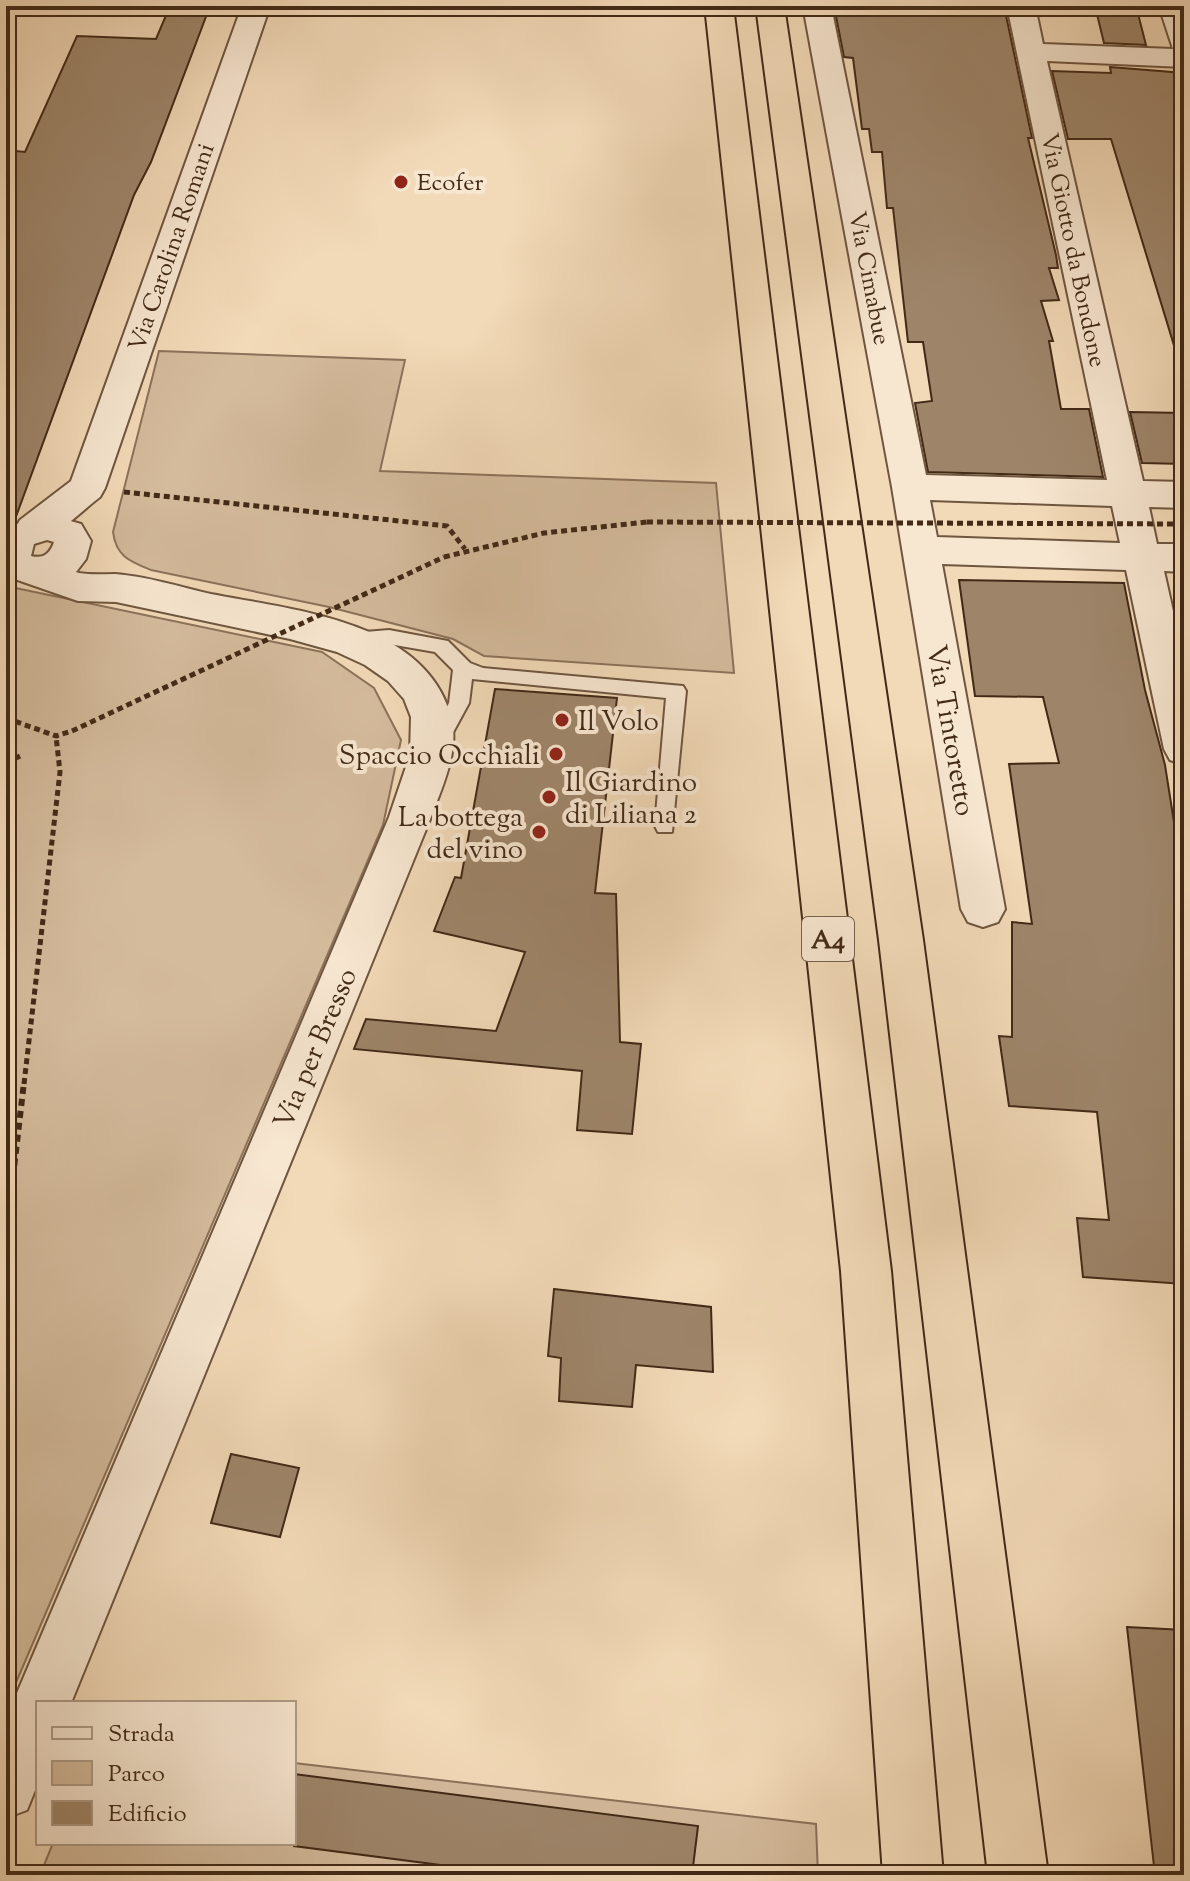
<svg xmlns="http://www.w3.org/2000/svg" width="1190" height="1881" viewBox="0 0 1190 1881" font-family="'Sorts Mill Goudy',serif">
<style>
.green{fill:#d4bb9c;stroke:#8b725a;stroke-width:2}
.building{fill:#9e856a;stroke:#422a17;stroke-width:2}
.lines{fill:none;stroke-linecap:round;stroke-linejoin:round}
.service-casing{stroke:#6e563f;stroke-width:4}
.minor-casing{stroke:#6e563f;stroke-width:4}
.tertiary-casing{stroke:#6e563f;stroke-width:4}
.motorway-casing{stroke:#422a17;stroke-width:4}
.path-far1{stroke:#422a17;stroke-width:5;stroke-dasharray:6 4;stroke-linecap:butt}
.path{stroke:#422a17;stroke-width:6;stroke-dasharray:7 5;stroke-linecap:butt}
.service{fill:#f7e6d0;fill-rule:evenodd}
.minor{fill:#f7e6d0;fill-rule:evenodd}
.tertiary{fill:#f7e6d0;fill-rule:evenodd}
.motorway{fill:#f2d9b7;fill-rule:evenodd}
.path-bridge{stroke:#422a17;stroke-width:5;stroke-dasharray:6 4;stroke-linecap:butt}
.poi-dot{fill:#8f2418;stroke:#f7e6d0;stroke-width:3}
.labels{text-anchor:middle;stroke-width:8;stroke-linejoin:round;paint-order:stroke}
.far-poi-label{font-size:24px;fill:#422a17;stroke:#f7e6d0;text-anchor:start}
.far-street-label{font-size:24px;fill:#422a17;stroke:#f7e6d0}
.shield{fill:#f7e6d0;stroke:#78624e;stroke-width:2}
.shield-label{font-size:26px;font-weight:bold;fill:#422a17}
.poi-label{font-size:28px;fill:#422a17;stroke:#f7e6d0;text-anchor:start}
.street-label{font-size:28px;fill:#422a17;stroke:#f7e6d0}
</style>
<rect width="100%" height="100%" fill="#f2d9b7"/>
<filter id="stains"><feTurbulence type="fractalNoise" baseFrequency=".0025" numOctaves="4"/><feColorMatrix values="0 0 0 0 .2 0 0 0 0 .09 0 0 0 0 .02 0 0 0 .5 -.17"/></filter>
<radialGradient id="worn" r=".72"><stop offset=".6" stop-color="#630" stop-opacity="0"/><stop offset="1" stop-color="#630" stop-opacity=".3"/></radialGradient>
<g class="green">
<path d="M159,351L405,360L380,471L716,483L734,673L484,656L453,639L329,607L151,570C129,561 116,556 113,532Z"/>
<polygon points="6,586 322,652 374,688 401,740 383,825 6,1706"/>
<polygon points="294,1763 816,1824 818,1875 40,1875 53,1843 294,1843"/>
</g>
<g class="building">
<polygon points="170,6 210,6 151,162 134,195 14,522 6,525 6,150 25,152 77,36 156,39"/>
<polygon points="834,6 1004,6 1032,138 1028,138 1056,255 1058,268 1049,268 1059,300 1041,301 1053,341 1049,341 1061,409 1089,409 1103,477 928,472 915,403 932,401 923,342 908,342 893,208 887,208 882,152 872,152 869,129 862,129 853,58 844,57"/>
<polygon points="1095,6 1136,6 1146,45 1104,43"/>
<polygon points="1110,67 1184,73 1184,350 1176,352 1111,139 1068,139 1052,71 1111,73"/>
<polygon points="1130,412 1184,413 1184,464 1142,463"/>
<polygon points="959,580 1124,583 1145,690 1165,765 1179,854 1184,854 1184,1284 1083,1277 1077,1218 1109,1220 1097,1112 1009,1106 999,1036 1012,1037 1012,922 1032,924 1009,764 1059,763 1043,697 975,696"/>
<polygon points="495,689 617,698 595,893 616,894 620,1042 641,1044 632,1134 577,1130 582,1071 354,1049 366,1019 496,1031 525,952 434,931 455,877 461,878"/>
<polygon points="554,1289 711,1307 713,1372 636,1365 632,1407 559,1401 561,1358 548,1356"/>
<polygon points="231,1454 299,1468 280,1537 211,1523"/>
<polygon points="1127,1627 1184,1630 1184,1875 1155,1875"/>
<polygon points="294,1774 698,1826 692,1875 517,1875 294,1846"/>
</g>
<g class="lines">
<g class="service-casing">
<polygon id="service" points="389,630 448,641 470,663 483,668 683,686 686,691 672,832 658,832 655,826 666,698 472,679 469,703 444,749 437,751 427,743 449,703 453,670 435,652 389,644 353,647 343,640 353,633"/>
</g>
<g class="minor-casing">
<g id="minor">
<path d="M242,6H270L105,488L100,497C77,514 50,547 20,538L15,529L20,520L71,481Z"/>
<path d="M803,6H831L926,475L1107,480L1007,6H1035L1043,44L1173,49L1159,6H1184V67L1047,61L1143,481L1184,482V508L1149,507L1157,544H1184V572L1164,571L1184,660V765L1170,760L1164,749L1126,570L942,564L1005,909L998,922L983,927L968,922L961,909L892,487ZM930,500L1112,506L1120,543L937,537Z"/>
</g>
</g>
<g class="tertiary-casing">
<path id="tertiary" d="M46,514L81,524L91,541L86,559L76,572L79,573C91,575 103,574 115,574C146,576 180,587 211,594C292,610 425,620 451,717C460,750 442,787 431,817L71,1703H38V1783L27,1810L6,1818V1719L389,817L410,755L411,717L404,699L388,681L365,665L337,652L290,639L116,602L78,601L6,576V528ZM47,540L54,542C50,554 43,559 31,556L34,544Z"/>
</g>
<g class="motorway-casing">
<g id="motorway">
<polygon points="705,6 733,6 891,1271 943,1875 883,1875 841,1271"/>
<polygon points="756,6 784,6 923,940 1048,1875 988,1875 879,940"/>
</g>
</g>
<g class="path-far1">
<polyline points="124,492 447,526 465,549"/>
<polyline points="444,557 544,533 647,522"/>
<polyline points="6,718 56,736 72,731"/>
<polyline points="6,763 20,756"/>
<polyline points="24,1084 60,772 56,736"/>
</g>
<polyline class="path" points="6,1237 24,1082"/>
<use href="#service" class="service"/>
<use href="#minor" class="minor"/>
<use href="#tertiary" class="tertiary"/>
<use href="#motorway" class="motorway"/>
<g class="path-bridge">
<polyline points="647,522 1184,524"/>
<polyline points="72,731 444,557"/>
</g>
</g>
<g class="poi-dot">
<circle cx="401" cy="182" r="8"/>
<circle cx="562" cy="720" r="8"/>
<circle cx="556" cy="754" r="8"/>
<circle cx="549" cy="797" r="8"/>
<circle cx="539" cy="832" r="8"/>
</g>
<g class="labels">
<g class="far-poi-label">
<text x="417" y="190">Ecofer</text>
</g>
<g class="far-street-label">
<text transform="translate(171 247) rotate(-71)" y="8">Via Carolina Romani</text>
<text transform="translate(1074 250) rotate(78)" y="8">Via Giotto da Bondone</text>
<text transform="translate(870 278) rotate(79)" y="8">Via Cimabue</text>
</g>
<rect class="shield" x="802" y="917" width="52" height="44" rx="6"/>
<g class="shield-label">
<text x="828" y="948">A4</text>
</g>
<g class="poi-label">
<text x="578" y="730">Il Volo</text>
<text x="540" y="764" text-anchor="end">Spaccio Occhiali</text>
<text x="565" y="791">Il Giardino<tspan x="565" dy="32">di Liliana 2</tspan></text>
<text x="523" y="826" text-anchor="end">La bottega<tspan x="523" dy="32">del vino</tspan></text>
</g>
<g class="street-label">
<text transform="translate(952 730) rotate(80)" y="10">Via Tintoretto</text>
<text transform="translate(314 1048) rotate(-67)" y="10">Via per Bresso</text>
</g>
</g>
<rect width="1190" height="1881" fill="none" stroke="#f2d9b7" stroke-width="32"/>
<rect x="8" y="8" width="1174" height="1865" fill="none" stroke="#422a17" stroke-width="4"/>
<rect x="16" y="16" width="1158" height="1849" fill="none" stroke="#422a17" stroke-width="2"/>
<rect x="36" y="1701" width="260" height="144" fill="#f7e6d0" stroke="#af9b86" stroke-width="2"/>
<rect x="52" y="1727" width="40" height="12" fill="#f7e6d0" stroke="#af9b86" stroke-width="2"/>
<text x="108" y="1741" font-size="24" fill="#422a17">Strada</text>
<rect x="52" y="1761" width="40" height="24" fill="#d4bb9c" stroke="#af9b86" stroke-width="2"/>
<text x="108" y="1781" font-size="24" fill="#422a17">Parco</text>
<rect x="52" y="1801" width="40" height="24" fill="#9e856a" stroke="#af9b86" stroke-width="2"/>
<text x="108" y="1821" font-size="24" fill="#422a17">Edificio</text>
<rect width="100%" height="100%" filter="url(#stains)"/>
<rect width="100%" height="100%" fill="url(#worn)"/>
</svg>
